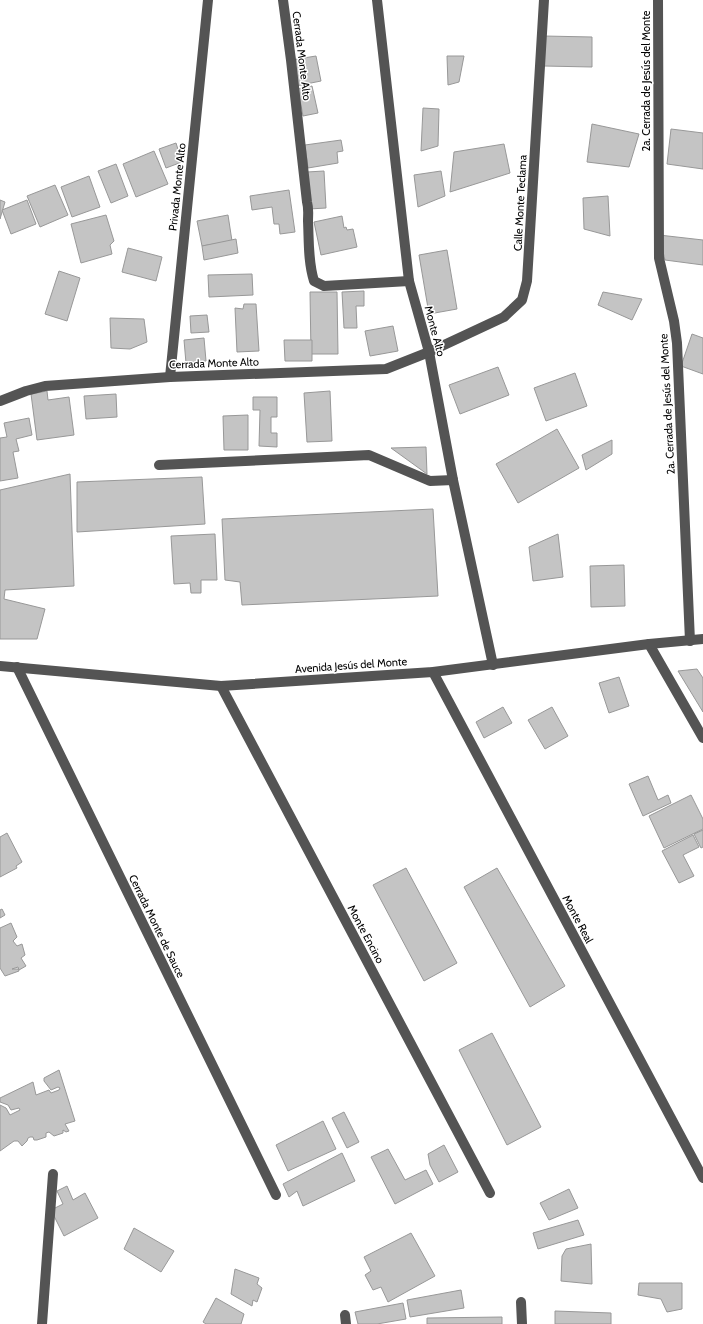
<svg xmlns="http://www.w3.org/2000/svg" width="703" height="1324" viewBox="0 0 703 1324" font-family="Cabin,sans-serif">
<style>
.building{fill:#c4c4c4;stroke:#989898}
.lines{fill:none;stroke-linecap:round;stroke-linejoin:round}
.minor{stroke:#545454;stroke-width:10}
.labels{text-anchor:middle;stroke-width:3;stroke-linejoin:round;paint-order:stroke}
.street-label{font-size:11px;fill:#000;stroke:#fff}
</style>
<rect width="100%" height="100%" fill="#fff"/>
<g class="building">
<polygon points="544,36 592,37 592,67 544,66"/>
<polygon points="316,56 321,81 296,86 291,60"/>
<polygon points="447,56 464,56 459,82 448,85"/>
<polygon points="312,86 318,113 303,116 298,89"/>
<polygon points="423,108 439,109 438,146 421,151"/>
<polygon points="592,124 639,134 629,167 587,162"/>
<polygon points="671,129 703,133 703,169 667,164"/>
<polygon points="341,140 343,151 337,152 338,163 308,168 305,145"/>
<polygon points="176,143 182,162 166,168 159,149"/>
<polygon points="504,144 510,173 450,192 454,152"/>
<polygon points="154,151 168,184 136,197 123,164"/>
<polygon points="116,164 128,196 111,203 98,171"/>
<polygon points="324,171 326,208 309,209 307,172"/>
<polygon points="441,171 445,196 418,207 414,175"/>
<polygon points="89,176 100,207 72,217 61,187"/>
<polygon points="55,185 68,215 40,227 27,196"/>
<polygon points="289,190 295,232 280,234 279,224 274,224 272,207 252,210 250,196"/>
<polygon points="608,196 610,236 584,229 583,198"/>
<polygon points="0,200 5,202 0,219"/>
<polygon points="27,200 36,224 11,234 2,210"/>
<polygon points="106,215 114,241 110,245 112,254 81,263 71,224"/>
<polygon points="228,215 232,241 202,246 197,221"/>
<polygon points="342,216 344,228 346,227 347,230 353,229 357,247 321,255 314,222"/>
<polygon points="659,235 703,240 703,265 665,260"/>
<polygon points="236,239 238,253 204,260 202,246"/>
<polygon points="128,248 162,257 156,281 122,272"/>
<polygon points="447,250 457,309 429,314 419,255"/>
<polygon points="59,271 80,278 67,321 45,314"/>
<polygon points="252,274 253,295 209,297 208,275"/>
<polygon points="364,291 364,306 356,306 357,328 344,328 342,292"/>
<polygon points="310,292 337,292 338,354 311,354"/>
<polygon points="603,292 642,299 632,320 598,305"/>
<polygon points="244,304 256,304 259,351 237,352 235,308 243,309"/>
<polygon points="207,315 209,332 191,333 190,316"/>
<polygon points="110,318 144,319 147,342 130,349 111,348"/>
<polygon points="393,326 398,351 370,356 365,331"/>
<polygon points="692,334 703,338 703,374 681,366"/>
<polygon points="204,338 206,361 186,363 184,340"/>
<polygon points="284,340 312,340 312,361 285,361"/>
<polygon points="498,367 509,395 460,414 449,385"/>
<polygon points="575,373 587,406 546,421 534,388"/>
<polygon points="47,391 48,400 69,397 74,435 37,440 31,394"/>
<polygon points="330,391 332,441 307,442 304,393"/>
<polygon points="116,394 117,417 86,419 84,396"/>
<polygon points="253,397 277,397 277,417 271,417 271,433 277,433 277,447 259,446 260,410 253,410"/>
<polygon points="248,415 248,450 224,450 223,416"/>
<polygon points="29,418 32,435 16,439 19,451 13,452 18,478 0,481 0,438 7,437 4,423"/>
<polygon points="557,429 579,468 518,503 496,464"/>
<polygon points="612,440 612,454 586,470 582,455"/>
<polygon points="426,447 427,474 391,448"/>
<polygon points="70,474 74,586 5,590 4,599 45,609 37,639 0,639 0,490"/>
<polygon points="202,477 205,524 77,532 77,482"/>
<polygon points="433,509 438,596 242,605 240,582 225,580 222,519"/>
<polygon points="215,534 217,580 201,580 201,593 191,593 190,583 174,584 171,536"/>
<polygon points="558,534 563,577 533,581 529,547"/>
<polygon points="624,565 625,606 591,607 590,566"/>
<polygon points="697,669 703,678 703,712 678,671"/>
<polygon points="619,677 629,706 609,713 599,683"/>
<polygon points="503,707 512,723 484,738 476,722"/>
<polygon points="552,707 568,736 545,749 528,720"/>
<polygon points="648,776 658,800 668,795 671,803 643,816 629,784"/>
<polygon points="691,795 703,819 703,829 664,848 649,816"/>
<polygon points="703,830 703,847 701,848 694,834"/>
<polygon points="7,833 22,862 16,866 17,868 0,877 0,837"/>
<polygon points="693,835 699,847 683,855 694,876 679,883 662,851"/>
<polygon points="406,868 457,963 424,981 373,885"/>
<polygon points="497,868 565,986 530,1007 464,887"/>
<polygon points="2,909 5,915 0,918 0,910"/>
<polygon points="11,923 17,937 13,941 17,946 22,944 25,955 21,958 26,966 19,970 18,967 12,969 18,969 19,971 5,976 0,968 0,928"/>
<polygon points="492,1033 541,1127 507,1145 459,1050"/>
<polygon points="59,1070 75,1121 65,1124 69,1131 66,1132 63,1130 63,1133 54,1136 49,1132 46,1133 46,1137 37,1140 34,1140 33,1137 30,1137 28,1138 27,1141 22,1146 18,1141 14,1141 0,1151 0,1105 6,1108 10,1115 20,1110 19,1108 11,1110 8,1105 0,1102 0,1098 33,1082 36,1095 49,1090 51,1093 59,1090 60,1088 58,1087 51,1090 44,1081 44,1078"/>
<polygon points="344,1112 359,1142 347,1148 332,1118"/>
<polygon points="323,1121 336,1149 288,1171 276,1145"/>
<polygon points="444,1145 458,1172 439,1182 430,1165 428,1154"/>
<polygon points="388,1149 405,1180 426,1170 433,1184 395,1204 371,1157"/>
<polygon points="342,1153 355,1181 303,1206 297,1191 289,1197 283,1184"/>
<polygon points="67,1186 73,1200 85,1193 98,1218 64,1236 51,1210 63,1204 57,1191"/>
<polygon points="569,1189 578,1208 549,1220 540,1203"/>
<polygon points="578,1220 584,1235 538,1249 533,1233"/>
<polygon points="134,1228 174,1251 161,1272 124,1249"/>
<polygon points="411,1233 435,1276 388,1302 381,1287 373,1290 365,1275 371,1271 364,1257"/>
<polygon points="591,1244 592,1284 561,1281 562,1256 566,1249"/>
<polygon points="235,1269 259,1278 257,1284 262,1288 257,1302 253,1300 252,1306 231,1294"/>
<polygon points="639,1283 682,1283 682,1309 667,1312 661,1299 638,1295"/>
<polygon points="461,1290 464,1308 410,1317 407,1300"/>
<polygon points="216,1298 244,1314 241,1324 206,1324 203,1322"/>
<polygon points="403,1303 406,1319 377,1324 358,1324 355,1312"/>
<polygon points="555,1311 611,1313 611,1324 555,1324"/>
<polygon points="502,1317 502,1324 427,1324 427,1318"/>
</g>
<g class="lines">
<g class="minor">
<path d="M283,0L291,60L307,202C309,209 308,214 308,221C309,241 308,262 314,281L324,286L409,281"/>
<polyline points="377,0 409,281 429,352 453,480 493,665"/>
<polyline points="658,0 659,258 674,321 677,343 690,641"/>
<polyline points="170,377 208,0"/>
<polyline points="0,401 26,391 45,386 170,377 386,369 429,352 504,317 522,300 527,281 544,0"/>
<polyline points="159,465 369,455 430,481 453,480"/>
<polyline points="649,644 703,738"/>
<polyline points="0,666 221,686 433,672 649,644 703,639"/>
<polyline points="17,667 276,1195"/>
<polyline points="433,672 703,1178"/>
<polyline points="221,686 490,1193"/>
<polyline points="521,1302 522,1324"/>
<polyline points="345,1315 346,1324"/>
<polyline points="42,1324 53,1174"/>
</g>
</g>
<g class="labels">
<g class="street-label">
<text transform="translate(302 56) rotate(83)" y="4">Cerrada Monte Alto</text>
<text transform="translate(646 81) rotate(-90)" y="4">2a. Cerrada de Jesús del Monte</text>
<text transform="translate(177 187) rotate(-84)" y="4">Privada Monte Alto</text>
<text transform="translate(520 203) rotate(-87)" y="4">Calle Monte Teclama</text>
<text transform="translate(435 331) rotate(75)" y="4">Monte Alto</text>
<text transform="translate(214 363) rotate(-2)" y="4">Cerrada Monte Alto</text>
<text transform="translate(667 404) rotate(-93)" y="4">2a. Cerrada de Jesús del Monte</text>
<text transform="translate(351 665) rotate(-4)" y="4">Avenida Jesús del Monte</text>
<text transform="translate(578 919) rotate(62)" y="4">Monte Real</text>
<text transform="translate(157 926) rotate(64)" y="4">Cerrada Monte de Sauce</text>
<text transform="translate(366 934) rotate(62)" y="4">Monte Encino</text>
</g>
</g>
</svg>
